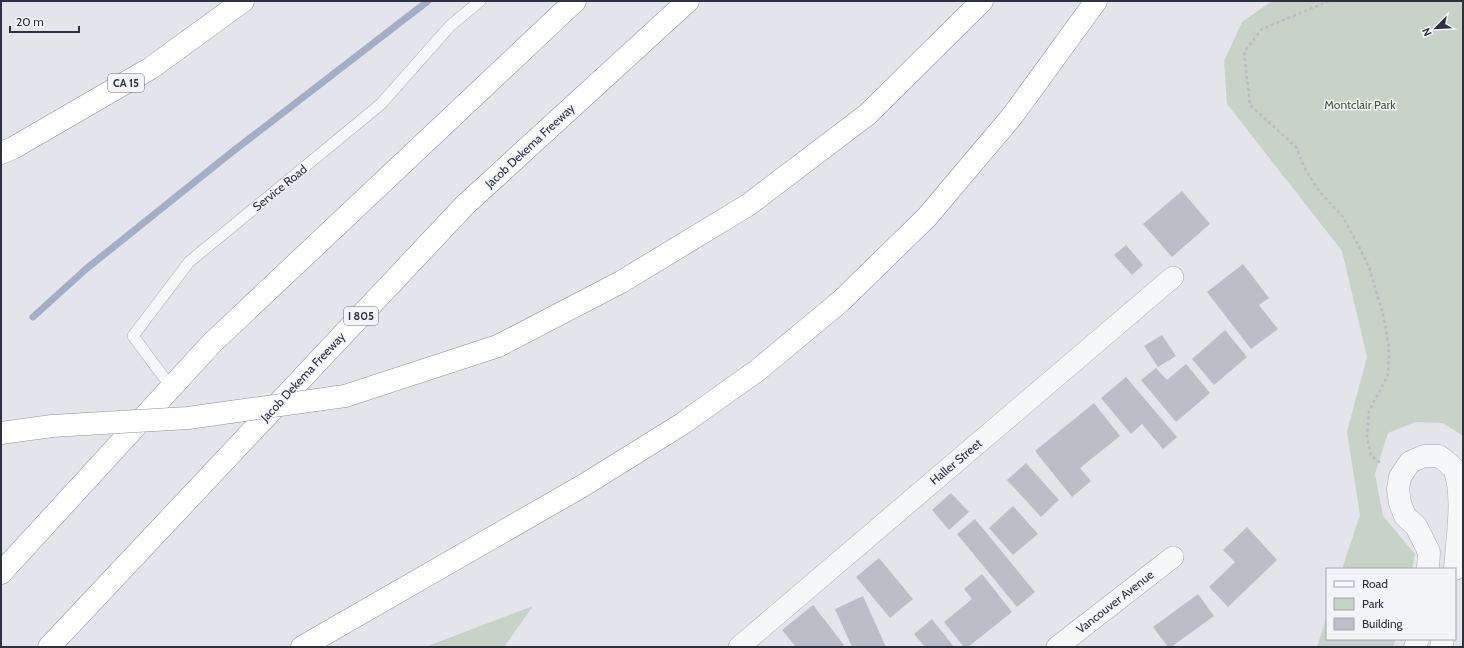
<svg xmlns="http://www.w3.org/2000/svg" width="1464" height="648" viewBox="0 0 1464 648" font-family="Cabin,sans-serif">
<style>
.green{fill:#c7d3c6}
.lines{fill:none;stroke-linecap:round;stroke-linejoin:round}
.stream{stroke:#a3afc6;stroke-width:7}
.building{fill:#bbbec7}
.service-casing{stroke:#a9abb4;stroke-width:12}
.minor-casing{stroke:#a9abb4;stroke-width:22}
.tertiary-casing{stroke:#a9abb4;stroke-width:23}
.motorway-casing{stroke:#8d919f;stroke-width:23}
.path{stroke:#babcc2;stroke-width:2.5;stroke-dasharray:3 3;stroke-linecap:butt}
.service{stroke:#f6f7f9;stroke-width:11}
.minor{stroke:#f6f7f9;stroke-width:21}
.tertiary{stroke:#f6f7f9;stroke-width:22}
.motorway{stroke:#fff;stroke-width:22}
.motorway-bridge-casing{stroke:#8d919f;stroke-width:23;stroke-linecap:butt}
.motorway-bridge{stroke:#fff;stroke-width:22}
.labels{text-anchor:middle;stroke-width:3;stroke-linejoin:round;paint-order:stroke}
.shield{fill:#f3f4f8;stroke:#686c78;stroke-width:1}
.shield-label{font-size:11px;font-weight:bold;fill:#2d3141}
.park-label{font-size:12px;fill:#3d5b3c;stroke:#f3f4f8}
.street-label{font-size:12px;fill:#2d3141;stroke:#f3f4f8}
</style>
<rect width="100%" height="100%" fill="#e4e5ea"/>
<g class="green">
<polygon points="1272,1 1463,1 1463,436 1443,423 1415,422 1388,433 1375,474 1383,516 1415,554 1412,569 1342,569 1360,515 1347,432 1367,357 1342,251 1227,104 1224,61 1242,22"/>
<polygon points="533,606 504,647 425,647"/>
<polygon points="1327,616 1327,639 1396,639 1393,647 1317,647"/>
</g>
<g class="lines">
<polyline class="stream" points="33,317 86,269 232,152 428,1"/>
</g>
<g class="building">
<polygon points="1182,191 1210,224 1172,257 1143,224"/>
<polygon points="1126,245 1143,265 1132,275 1114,255"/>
<polygon points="1243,264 1269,298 1259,305 1278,329 1251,349 1207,292"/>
<polygon points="1225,330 1247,357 1214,385 1192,359"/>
<polygon points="1162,335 1176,356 1158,367 1144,346"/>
<polygon points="1186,364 1210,393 1176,422 1141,380 1156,368 1167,380"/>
<polygon points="1126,377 1177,437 1163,449 1142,424 1131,434 1101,398"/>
<polygon points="1094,403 1120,436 1080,468 1091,481 1072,497 1035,451"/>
<polygon points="1026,463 1059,500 1041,517 1007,480"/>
<polygon points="951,493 969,512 949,530 932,510"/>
<polygon points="1013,506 1038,534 1013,555 989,528"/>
<polygon points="975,519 1035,592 1017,607 957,534"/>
<polygon points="1247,527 1277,560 1228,607 1209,587 1235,562 1223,550"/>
<polygon points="879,558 913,599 890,618 856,577"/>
<polygon points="982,574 1012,612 968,647 964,647 944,622 972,599 964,589"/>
<polygon points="1198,594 1214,616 1171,647 1168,647 1153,627"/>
<polygon points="863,596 886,647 852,647 835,609"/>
<polygon points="813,605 844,645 841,647 796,647 782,630"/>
<polygon points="932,619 954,647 925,647 914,634"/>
</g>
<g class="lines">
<g class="service-casing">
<polyline id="service" points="171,387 133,336 189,262 381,104 450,26 480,1"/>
</g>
<g class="minor-casing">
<g id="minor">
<polyline points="739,647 1173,277"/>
<polyline points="1057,647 1173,557"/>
</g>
</g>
<g class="tertiary-casing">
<g id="tertiary">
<path d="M1428,569L1429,552L1416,526L1405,516L1400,503L1398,489L1400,477L1410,462L1424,456H1439C1444,460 1452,465 1455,471C1464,498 1457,539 1455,569"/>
<polyline points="1415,647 1418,639"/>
<polyline points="1441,647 1443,639"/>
</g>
</g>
<g class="motorway-casing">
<g id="motorway">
<polyline points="1,153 13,148 151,68 243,1"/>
<polyline points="498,346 621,282 748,205 868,114 982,1"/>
<polyline points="1,573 212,343 575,1"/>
<polyline points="49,647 465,205 688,1"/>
<polyline points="302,647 584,485 682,424 758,370 841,301 927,217 1013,115 1096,1"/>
</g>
</g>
<polyline class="path" points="1329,1 1262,29 1244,52 1250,105 1296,147 1306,171 1320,192 1343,217 1356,241 1369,267 1384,318 1389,347 1388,375 1369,411 1367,437 1371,456 1382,464"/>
<use href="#service" class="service"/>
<use href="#minor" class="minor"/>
<use href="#tertiary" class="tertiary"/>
<use href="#motorway" class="motorway"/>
<g class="motorway-bridge-casing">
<polyline id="motorway-bridge" points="1,433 52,426 188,418 345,396 498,346"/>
</g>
<use href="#motorway-bridge" class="motorway-bridge"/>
</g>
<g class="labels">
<g class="shield">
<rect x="108" y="74" width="36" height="18" rx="3"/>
<rect x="344" y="307" width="34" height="18" rx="3"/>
</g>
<g class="shield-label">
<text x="126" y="87">CA 15</text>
<text x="361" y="320">I 805</text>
</g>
<g class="park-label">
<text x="1360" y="109">Montclair Park</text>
</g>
<g class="street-label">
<text transform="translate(530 146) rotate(-43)" y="4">Jacob Dekema Freeway</text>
<text transform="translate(280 188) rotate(-39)" y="4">Service Road</text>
<text transform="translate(303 377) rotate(-47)" y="4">Jacob Dekema Freeway</text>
<text transform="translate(956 462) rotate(-40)" y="4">Haller Street</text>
<text transform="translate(1115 602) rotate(-38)" y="4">Vancouver Avenue</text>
</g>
</g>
<rect width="1464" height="648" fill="none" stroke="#2d3141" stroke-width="4"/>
<rect x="1326" y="568" width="130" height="72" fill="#f3f4f8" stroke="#a4a6af"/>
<rect x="1334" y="581" width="20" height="6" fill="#f6f7f9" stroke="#a4a6af"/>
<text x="1362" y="588" font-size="12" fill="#2d3141">Road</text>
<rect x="1334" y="598" width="20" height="12" fill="#c7d3c6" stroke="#a4a6af"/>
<text x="1362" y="608" font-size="12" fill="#2d3141">Park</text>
<rect x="1334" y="618" width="20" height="12" fill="#bbbec7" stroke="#a4a6af"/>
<text x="1362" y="628" font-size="12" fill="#2d3141">Building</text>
<g transform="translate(1436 28) rotate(246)" stroke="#f3f4f8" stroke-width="3" paint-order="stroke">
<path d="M0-3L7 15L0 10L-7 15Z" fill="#2d3141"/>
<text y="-6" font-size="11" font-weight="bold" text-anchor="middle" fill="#2d3141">N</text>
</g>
<path d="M10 26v6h69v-6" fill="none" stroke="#2d3141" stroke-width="2"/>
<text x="16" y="26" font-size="12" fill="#2d3141" stroke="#f3f4f8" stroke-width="3" paint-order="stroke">20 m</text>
</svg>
